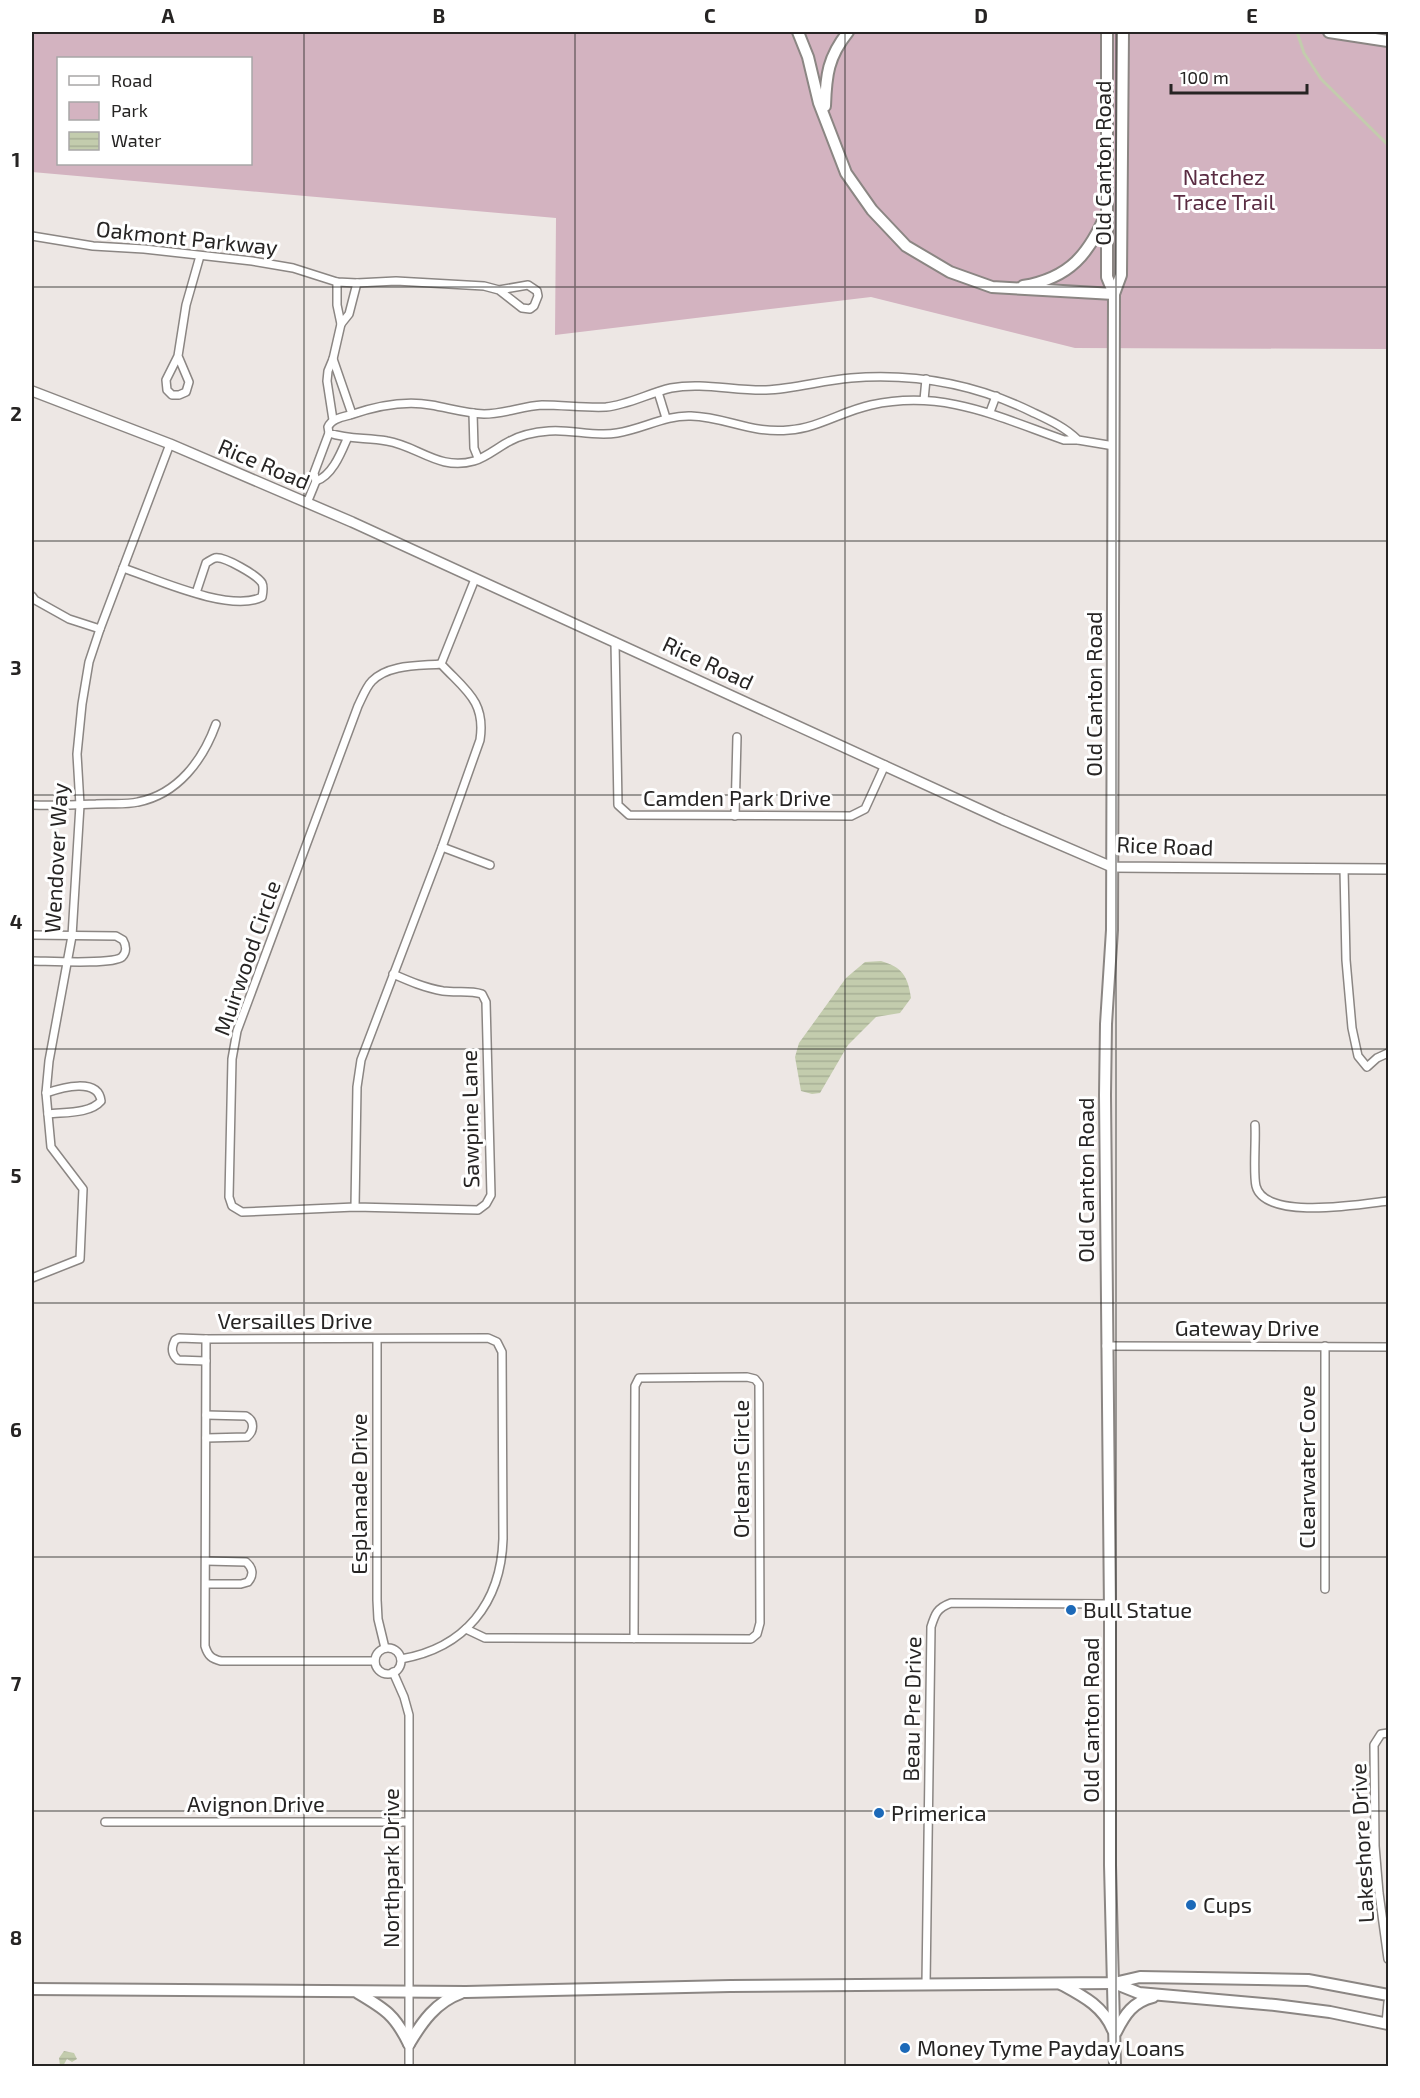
<svg xmlns="http://www.w3.org/2000/svg" width="1420" height="2098" viewBox="0 0 1420 2098" font-family="'Exo 2',sans-serif">
<style>
.green{fill:#d3b3c0;fill-rule:evenodd}
.water{fill:url(#water-rules)}
.lines{fill:none;stroke-linecap:round;stroke-linejoin:round}
.stream{stroke:#c3ccad;stroke-width:3}
.minor-casing{stroke:#8b8683;stroke-width:10}
.tertiary-casing{stroke:#8b8683;stroke-width:12}
.secondary-casing{stroke:#8b8683;stroke-width:14}
.primary-casing{stroke:#8b8683;stroke-width:14}
.minor{stroke:#fff;stroke-width:7}
.tertiary{stroke:#fff;stroke-width:9}
.secondary{stroke:#fff;stroke-width:10}
.primary{stroke:#fff;stroke-width:10}
.grid{fill:none;stroke:#262423;stroke-width:1.5;stroke-opacity:0.55}
.poi-dot{fill:#1c69b8;stroke:#fff;stroke-width:2}
.labels{text-anchor:middle;stroke-width:6;stroke-linejoin:round;paint-order:stroke}
.street-label{font-size:22px;fill:#262423;stroke:#fff}
.park-label{font-size:22px;fill:#5a2c42;stroke:#fff}
.poi-label{font-size:22px;fill:#262423;stroke:#fff;text-anchor:start}
.neatline{fill:none;stroke:#262423;stroke-width:2}
.grid-label{font-size:20px;text-anchor:middle;font-weight:bold;fill:#262423}
</style>
<defs>
<pattern id="water-rules" width="6" height="5" patternUnits="userSpaceOnUse" patternTransform="scale(1.5)"><rect width="6" height="5" fill="#c3ccad"/><path d="M0 2.5h6" fill="none" stroke="#a7af95"/></pattern>
</defs>
<rect width="100%" height="100%" fill="#ede7e4"/>
<path class="green" d="M32,32H1388V349L1075,348L871,297L555,335L556,218L32,172ZM58,58H250V164H58Z"/>
<g class="water">
<path d="M881,961C902,967 908,976 911,998L900,1013L876,1017L848,1045L820,1093L812,1094L801,1091L795,1057L799,1043L846,978L865,962Z"/>
<polygon points="64,2051 74,2053 77,2059 72,2062 67,2059 63,2066 60,2066 59,2058"/>
</g>
<g class="lines">
<polyline class="stream" points="1297,32 1304,53 1321,79 1388,145"/>
<g class="minor-casing">
<g id="minor">
<polyline points="32,236 93,246 144,249 252,261 293,268 337,282 357,283 396,281 484,286 499,290 522,308 530,309 534,306 538,296 537,291 528,285 499,290"/>
<polyline points="337,282 337,305 341,324"/>
<polyline points="178,356 189,382 186,392 179,395 172,395 167,390 166,380 178,356 186,305 200,256"/>
<polyline points="333,359 352,414"/>
<polyline points="658,392 666,418"/>
<polyline points="924,400 926,379"/>
<polyline points="990,412 996,396"/>
<polyline points="473,413 474,448 478,458"/>
<polyline points="333,420 327,381 328,371 333,359 341,324 349,314 357,283"/>
<path d="M1078,440C1065,427 1049,420 1032,412C975,384 914,373 851,378C823,380 795,389 766,390C735,391 702,382 671,388C649,393 628,405 606,407C585,408 564,405 542,405C523,406 504,414 484,414C465,413 449,408 431,405C404,400 376,406 350,415C342,417 331,419 328,427L329,433C350,440 367,437 387,441C418,446 439,471 474,461C487,457 498,447 510,441C521,435 536,432 549,431C571,429 594,437 617,433C643,429 665,415 691,416C726,417 752,434 789,430C818,428 843,411 871,405C944,389 998,417 1064,440H1078L1114,446"/>
<path d="M316,481C332,476 341,453 347,439"/>
<polyline points="307,503 316,481 314,473 329,433"/>
<path d="M123,568C156,579 230,613 262,597C263,592 264,587 262,583C257,575 224,556 215,558C212,559 209,561 206,563L196,593"/>
<polyline points="32,596 35,600 69,619 100,629"/>
<polyline points="615,642 618,805 629,815 851,816 865,809 885,765"/>
<polyline points="441,664 475,579"/>
<path d="M32,805C53,806 75,805 96,804C110,803 125,805 138,802C178,794 203,760 216,724"/>
<polyline points="735,816 737,737"/>
<polyline points="442,847 490,865"/>
<polyline points="1344,869 1346,960 1352,1028 1358,1056 1367,1067 1377,1058 1388,1053"/>
<path d="M32,935L116,936L123,940C126,945 127,952 122,957C112,965 47,961 32,961"/>
<path d="M46,1093C61,1088 98,1077 101,1101C90,1114 64,1112 48,1114"/>
<path d="M1255,1125C1256,1140 1253,1174 1256,1186C1265,1221 1362,1204 1388,1201"/>
<path d="M355,1207L357,1087L361,1060L442,847L480,740C486,701 465,690 441,664C419,666 389,664 372,681C366,687 362,698 358,706L237,1031L232,1059L229,1197L232,1206L242,1212L355,1207L478,1210L486,1204L491,1195L486,1002L482,994C469,990 457,993 443,991C425,988 409,981 393,974"/>
<polyline points="32,1278 80,1259 83,1189 51,1147 46,1093 49,1061 72,936 80,805 77,754 82,704 89,662 100,629 170,444"/>
<polyline points="377,1340 377,1600 378,1619 385,1648"/>
<polyline points="1106,1346 1388,1347"/>
<polyline points="1325,1346 1325,1589"/>
<path d="M206,1361L178,1360C171,1354 171,1348 175,1340L179,1338L206,1339"/>
<path d="M206,1438L247,1437C254,1431 255,1421 246,1416L206,1415"/>
<path d="M206,1561L246,1562C253,1568 254,1575 248,1582L241,1584H206"/>
<polyline points="466,1629 485,1638 751,1639 757,1634 760,1623 759,1384 755,1379 747,1377 639,1378 635,1386 634,1639"/>
<circle cx="388" cy="1661" r="13"/>
<path d="M375,1661H221C212,1659 208,1656 205,1646L206,1339L488,1338L497,1342L502,1352L503,1539C501,1603 465,1648 401,1659"/>
<polyline points="393,1672 404,1697 409,1715 409,2066"/>
<polyline points="1388,1733 1381,1734 1374,1745 1375,1846 1379,1893 1388,1959"/>
<polyline points="105,1822 408,1822"/>
<path d="M926,1984L931,1627C935,1614 937,1608 951,1603L1110,1604"/>
<polyline points="1386,2023 1388,2002"/>
</g>
</g>
<g class="tertiary-casing">
<polyline id="tertiary" points="32,391 170,444 352,522 1003,820 1112,867 1388,869"/>
</g>
<g class="secondary-casing">
<g id="secondary">
<polyline points="1107,32 1107,277 1114,294"/>
<polyline points="1114,1983 1139,1993 1275,2005 1330,2012 1388,2024"/>
<path d="M1061,1984C1083,1996 1103,2006 1113,2030"/>
<polyline points="32,1989 466,1992 730,1986 1114,1983 1140,1977 1308,1980 1388,1995"/>
<path d="M358,1993C385,2009 395,2015 409,2044"/>
<path d="M1116,2032C1125,2014 1133,2002 1153,1997"/>
<path d="M409,2044C422,2022 436,2002 461,1993"/>
<polyline points="1115,2066 1110,1865 1110,1612 1105,1095 1106,1024 1112,930 1114,294 1121,275 1123,32"/>
</g>
</g>
<g class="primary-casing">
<g id="primary">
<polyline points="798,32 808,57 819,103 846,173 872,210 906,246 950,272 992,287 1114,294"/>
<polyline points="1329,32 1388,41"/>
<path d="M825,106C826,75 828,57 848,32"/>
<path d="M1023,286C1070,278 1089,254 1107,212"/>
</g>
</g>
<use href="#minor" class="minor"/>
<use href="#tertiary" class="tertiary"/>
<use href="#secondary" class="secondary"/>
<use href="#primary" class="primary"/>
</g>
<path class="grid" d="M304,32V2066M575,32V2066M845,32V2066M1116,32V2066M32,287H1388M32,541H1388M32,795H1388M32,1049H1388M32,1303H1388M32,1557H1388M32,1811H1388"/>
<g class="poi-dot">
<circle cx="1071" cy="1610" r="6"/>
<circle cx="879" cy="1813" r="6"/>
<circle cx="1191" cy="1905" r="6"/>
<circle cx="905" cy="2048" r="6"/>
</g>
<g class="labels">
<g class="street-label">
<text transform="translate(1103 163) rotate(-90)" y="8">Old Canton Road</text>
<text transform="translate(187 238) rotate(6)" y="8">Oakmont Parkway</text>
<text transform="translate(264 464) rotate(23)" y="8">Rice Road</text>
<text transform="translate(708 663) rotate(25)" y="8">Rice Road</text>
<text transform="translate(1094 694) rotate(-90)" y="8">Old Canton Road</text>
<text x="737" y="806">Camden Park Drive</text>
<text transform="translate(1165 846) rotate(2)" y="8">Rice Road</text>
<text transform="translate(56 858) rotate(-87)" y="8">Wendover Way</text>
<text transform="translate(247 958) rotate(-71)" y="8">Muirwood Circle</text>
<text transform="translate(470 1119) rotate(-91)" y="8">Sawpine Lane</text>
<text transform="translate(1086 1180) rotate(-90)" y="8">Old Canton Road</text>
<text x="295" y="1329">Versailles Drive</text>
<text x="1247" y="1336">Gateway Drive</text>
<text transform="translate(1307 1467) rotate(-90)" y="8">Clearwater Cove</text>
<text transform="translate(741 1469) rotate(-90)" y="8">Orleans Circle</text>
<text transform="translate(359 1494) rotate(-90)" y="8">Esplanade Drive</text>
<text transform="translate(912 1709) rotate(-89)" y="8">Beau Pre Drive</text>
<text transform="translate(1091 1720) rotate(-90)" y="8">Old Canton Road</text>
<text x="256" y="1812">Avignon Drive</text>
<text transform="translate(1362 1843) rotate(-93)" y="8">Lakeshore Drive</text>
<text transform="translate(391 1868) rotate(-90)" y="8">Northpark Drive</text>
</g>
<g class="park-label">
<text x="1224" y="185">Natchez<tspan x="1224" dy="25">Trace Trail</tspan></text>
</g>
<g class="poi-label">
<text x="1083" y="1618">Bull Statue</text>
<text x="891" y="1821">Primerica</text>
<text x="1203" y="1913">Cups</text>
<text x="917" y="2056">Money Tyme Payday Loans</text>
</g>
</g>
<rect width="1420" height="2098" fill="none" stroke="#ffffff" stroke-width="66"/>
<rect x="57" y="57" width="195" height="108" fill="#ffffff" stroke="#a8a7a7" stroke-width="1.5"/>
<rect x="69" y="76" width="30" height="9" fill="#ffffff" stroke="#a8a7a7" stroke-width="1.5"/>
<text x="111" y="87" font-size="18" fill="#262423">Road</text>
<rect x="69" y="102" width="30" height="18" fill="#d3b3c0" stroke="#a8a7a7" stroke-width="1.5"/>
<text x="111" y="117" font-size="18" fill="#262423">Park</text>
<rect x="69" y="132" width="30" height="18" fill="url(#water-rules)" stroke="#a8a7a7" stroke-width="1.5"/>
<text x="111" y="147" font-size="18" fill="#262423">Water</text>
<path d="M1171 84v9h136v-9" fill="none" stroke="#262423" stroke-width="3"/>
<text x="1180" y="84" font-size="18" fill="#262423" stroke="#ffffff" stroke-width="4.5" paint-order="stroke">100 m</text>
<rect x="33" y="33" width="1354" height="2032" class="neatline"/>
<g class="grid-label">
<text x="168" y="23">A</text>
<text x="439" y="23">B</text>
<text x="710" y="23">C</text>
<text x="981" y="23">D</text>
<text x="1252" y="23">E</text>
<text x="16" y="167">1</text>
<text x="16" y="421">2</text>
<text x="16" y="675">3</text>
<text x="16" y="929">4</text>
<text x="16" y="1183">5</text>
<text x="16" y="1437">6</text>
<text x="16" y="1691">7</text>
<text x="16" y="1945">8</text>
</g>
</svg>
